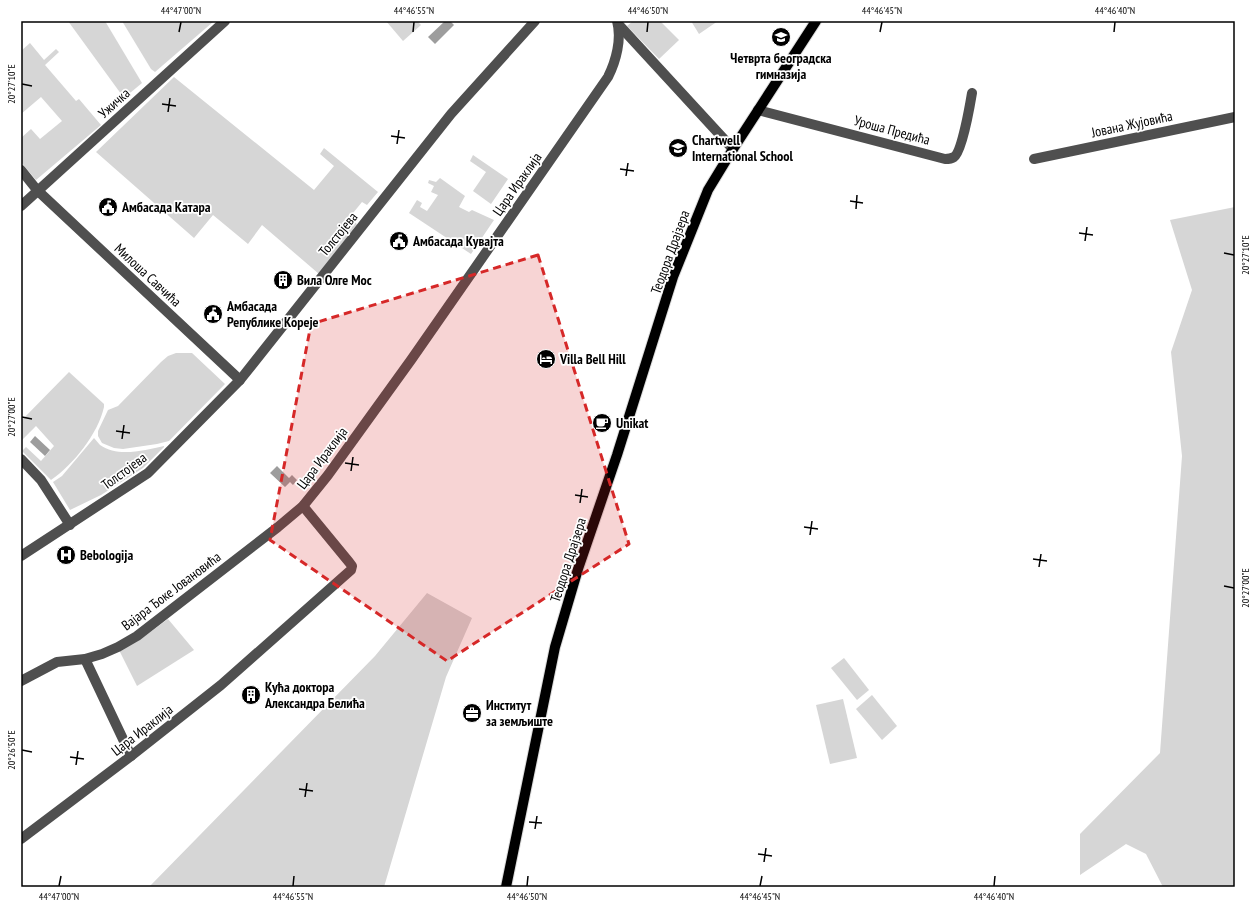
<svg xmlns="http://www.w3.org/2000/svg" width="1256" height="908" viewBox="0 0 1256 908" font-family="'PT Sans Narrow',sans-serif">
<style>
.green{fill:#d6d6d6}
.water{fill:#9d9d9d}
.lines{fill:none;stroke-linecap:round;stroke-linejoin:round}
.major-casing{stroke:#dbdbdb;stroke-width:12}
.minor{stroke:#4f4f4f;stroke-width:10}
.major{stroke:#000;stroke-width:10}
.marked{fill:#d62828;fill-opacity:0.2;stroke:#d62828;stroke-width:3;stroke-dasharray:8 5;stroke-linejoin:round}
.ticks{fill:none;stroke:#000;stroke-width:1.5}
.labels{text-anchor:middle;stroke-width:3.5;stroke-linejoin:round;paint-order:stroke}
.poi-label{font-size:14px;font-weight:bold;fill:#000;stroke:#fff;text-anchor:start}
.street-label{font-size:14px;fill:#000;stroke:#fff}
.neatline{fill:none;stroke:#000;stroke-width:1.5}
.ticks-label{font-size:10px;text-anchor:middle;fill:#000}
</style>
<rect width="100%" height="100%" fill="#fff"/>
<g class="green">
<polygon points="68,21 105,21 142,83 124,98"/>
<polygon points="122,21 212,21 213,22 155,72 151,69"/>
<polygon points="386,21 417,21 421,25 403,41"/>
<polygon points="633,21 660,21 679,40 659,59 627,26"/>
<polygon points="691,21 718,21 699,34"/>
<polygon points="30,43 44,60 56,49 59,52 45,65 76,101 79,99 101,125 36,180 21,162 21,138 31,129 40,139 62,121 41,97 21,114 21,51"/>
<polygon points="174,77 314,190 334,166 320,154 324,148 378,192 367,205 362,202 349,218 357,224 319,274 262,225 248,244 213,215 194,238 96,152"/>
<polygon points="473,155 508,179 491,204 473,191 486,172 470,161"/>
<polygon points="440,178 465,196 459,207 469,212 472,210 494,220 471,254 409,213 417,200 422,203 420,207 427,211 438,195 431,192 434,186 428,183 429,180 436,182"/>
<polygon points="1235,207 1235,887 1163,887 1146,854 1126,844 1080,875 1080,834 1160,753 1182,456 1171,352 1192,290 1170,220"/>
<polygon points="176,353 192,353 225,384 169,441 157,444 123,449 114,448 102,443 98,436 98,431 108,410 118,406 161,362 168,356"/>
<path d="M69,372L104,404V407C98,434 73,465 51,480L22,451L26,447L41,461L54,446L36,426L21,441V421Z"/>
<path d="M94,438C96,440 98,443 100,445C118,458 145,450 164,446V447L143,468L101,495L70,510L53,482L62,476Z"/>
<polygon points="427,593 472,618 446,677 384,887 149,887 375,656"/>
<polygon points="168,619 194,650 137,686 119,650 145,636"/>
<polygon points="844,658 869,690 857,700 831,668"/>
<polygon points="872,695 897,726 882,740 856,709"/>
<polygon points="843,699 857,758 830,764 816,705"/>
</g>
<g class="water">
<polygon points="445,21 450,21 454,25 435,44 428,37"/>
<polygon points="35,436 50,450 45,456 30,442"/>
<polygon points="277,466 289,478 292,475 297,480 293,485 290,482 285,487 270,473"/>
</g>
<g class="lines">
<g class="major-casing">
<polyline id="major" points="506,887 555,647 578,569 617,455 673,277 708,190 733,149 816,21"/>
</g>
<g class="minor">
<polyline points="618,24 733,149"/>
<path d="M758,110L945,159C948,159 951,159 954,157C962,152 970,105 972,93"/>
<polyline points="1034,159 1235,117"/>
<polyline points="21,170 37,190 240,380"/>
<polyline points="21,206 225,21"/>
<polyline points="21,459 41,480 70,525"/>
<polyline points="21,556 148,473 240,380 451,114 535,21"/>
<polyline points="85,659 131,756"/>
<path d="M21,681L57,662L85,659L102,654L118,647L137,636L278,527L303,506L328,475L411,360L608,77C616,61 622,39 617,21"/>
<polyline points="21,839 131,756 221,685 351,570 352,566 349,562 303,506"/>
</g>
<use href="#major" class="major"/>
</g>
<path class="marked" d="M538,255L629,544L447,661L270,540L311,324Z"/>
<path class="ticks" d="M179,32L181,22M413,32L414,22M647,32L648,22M880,32L882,22M1114,32L1115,22M22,84L32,86M162,104L176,106M168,112L170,98M391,136L405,138M397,144L399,130M620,169L634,171M626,176L628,163M850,201L863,203M856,209L857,195M1079,233L1093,235M1085,241L1087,227M1224,253L1234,255M22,417L32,419M116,431L130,433M122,439L124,425M345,463L359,465M351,471L353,457M575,495L588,497M580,503L582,489M804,527L818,529M810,535L812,521M1033,559L1047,561M1039,567L1041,554M1224,586L1234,588M22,750L32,752M70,757L84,759M76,765L78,751M299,789L313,791M305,797L307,783M529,822L542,823M535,829L537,816M758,854L772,856M764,862L766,848M59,886L61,876M293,886L294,876M527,886L528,876M760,886L762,876M994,886L995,876"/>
<defs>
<g id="school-disc" transform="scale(1)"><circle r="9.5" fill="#000" stroke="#fff"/><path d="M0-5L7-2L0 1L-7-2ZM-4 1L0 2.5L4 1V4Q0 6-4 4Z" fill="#fff"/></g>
<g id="civic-disc" transform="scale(1)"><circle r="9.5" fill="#000" stroke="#fff"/><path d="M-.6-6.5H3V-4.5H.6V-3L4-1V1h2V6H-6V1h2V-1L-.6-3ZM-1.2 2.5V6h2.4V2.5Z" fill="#fff"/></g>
<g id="building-disc" transform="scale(1)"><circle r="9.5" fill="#000" stroke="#fff"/><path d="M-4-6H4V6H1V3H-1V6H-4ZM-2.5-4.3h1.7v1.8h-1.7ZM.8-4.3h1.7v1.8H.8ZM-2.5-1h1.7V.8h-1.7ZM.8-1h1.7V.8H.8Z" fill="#fff"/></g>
<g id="hotel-disc" transform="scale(1)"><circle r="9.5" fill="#000" stroke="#fff"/><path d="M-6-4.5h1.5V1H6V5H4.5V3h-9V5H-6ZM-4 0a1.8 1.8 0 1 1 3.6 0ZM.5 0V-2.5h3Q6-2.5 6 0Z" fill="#fff"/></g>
<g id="cafe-disc" transform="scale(1)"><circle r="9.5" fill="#000" stroke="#fff"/><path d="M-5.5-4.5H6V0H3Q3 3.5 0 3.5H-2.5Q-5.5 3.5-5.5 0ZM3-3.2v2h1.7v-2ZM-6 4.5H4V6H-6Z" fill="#fff"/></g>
<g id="hospital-disc" transform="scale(1)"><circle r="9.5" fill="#000" stroke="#fff"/><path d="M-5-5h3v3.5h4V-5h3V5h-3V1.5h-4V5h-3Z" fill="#fff"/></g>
<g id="office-disc" transform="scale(1)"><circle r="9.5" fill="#000" stroke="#fff"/><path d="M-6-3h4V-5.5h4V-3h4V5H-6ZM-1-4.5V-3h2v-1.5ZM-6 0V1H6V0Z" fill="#fff"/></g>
</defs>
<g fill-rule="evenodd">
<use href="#school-disc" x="781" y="37"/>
<use href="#school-disc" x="678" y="148"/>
<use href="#civic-disc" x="108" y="207"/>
<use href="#civic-disc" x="399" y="241"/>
<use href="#building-disc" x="283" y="280"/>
<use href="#civic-disc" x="213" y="314"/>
<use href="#hotel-disc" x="546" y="359"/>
<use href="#cafe-disc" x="602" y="423"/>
<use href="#hospital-disc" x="66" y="555"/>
<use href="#building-disc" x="251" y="695"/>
<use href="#office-disc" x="472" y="713"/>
</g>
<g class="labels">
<g class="poi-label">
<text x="781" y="63" text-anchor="middle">Четврта београдска<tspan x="781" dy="16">гимназија</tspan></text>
<text x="692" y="145">Chartwell<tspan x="692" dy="16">International School</tspan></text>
<text x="122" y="212">Амбасада Катара</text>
<text x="413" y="246">Амбасада Кувајта</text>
<text x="297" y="285">Вила Олге Мос</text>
<text x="227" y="311">Амбасада<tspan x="227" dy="16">Републике Кореје</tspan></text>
<text x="560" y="364">Villa Bell Hill</text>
<text x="616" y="428">Unikat</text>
<text x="80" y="560">Bebologija</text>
<text x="265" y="692">Кућа доктора<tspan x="265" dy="16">Александра Белића</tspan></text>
<text x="486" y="710">Институт<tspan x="486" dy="16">за земљиште</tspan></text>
</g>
<g class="street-label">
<text transform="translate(114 103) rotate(-42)" y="5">Ужичка</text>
<text transform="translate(1132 124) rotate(-12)" y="5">Јована Жујовића</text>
<text transform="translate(892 130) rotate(15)" y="5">Уроша Предића</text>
<text transform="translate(517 184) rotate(-55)" y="5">Цара Ираклија</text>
<text transform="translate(338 234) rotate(-51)" y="5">Толстојева</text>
<text transform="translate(670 252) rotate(-70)" y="5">Теодора Драјзера</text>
<text transform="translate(148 275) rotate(43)" y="5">Милоша Савчића</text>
<text transform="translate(322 458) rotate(-53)" y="5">Цара Ираклија</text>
<text transform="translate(124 471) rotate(-36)" y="5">Толстојева</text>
<text transform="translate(568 560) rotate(-72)" y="5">Теодора Драјзера</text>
<text transform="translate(171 591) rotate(-37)" y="5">Вајара Ђоке Јовановића</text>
<text transform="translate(142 730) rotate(-38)" y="5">Цара Ираклија</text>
</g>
</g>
<rect width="1256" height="908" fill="none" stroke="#ffffff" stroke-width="44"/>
<rect x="22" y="22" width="1212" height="864" class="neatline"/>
<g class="ticks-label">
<text x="181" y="14">44°47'00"N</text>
<text x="414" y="14">44°46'55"N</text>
<text x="648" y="14">44°46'50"N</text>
<text x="882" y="14">44°46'45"N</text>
<text x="1115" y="14">44°46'40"N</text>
<text transform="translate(11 84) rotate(-90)" y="4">20°27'10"E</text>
<text transform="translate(1245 255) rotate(-90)" y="4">20°27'10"E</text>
<text transform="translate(11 417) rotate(-90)" y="4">20°27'00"E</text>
<text transform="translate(1245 588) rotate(-90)" y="4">20°27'00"E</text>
<text transform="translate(11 750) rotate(-90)" y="4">20°26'50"E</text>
<text x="59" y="900">44°47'00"N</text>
<text x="293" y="900">44°46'55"N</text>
<text x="527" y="900">44°46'50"N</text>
<text x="760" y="900">44°46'45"N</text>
<text x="994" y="900">44°46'40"N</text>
</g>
</svg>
